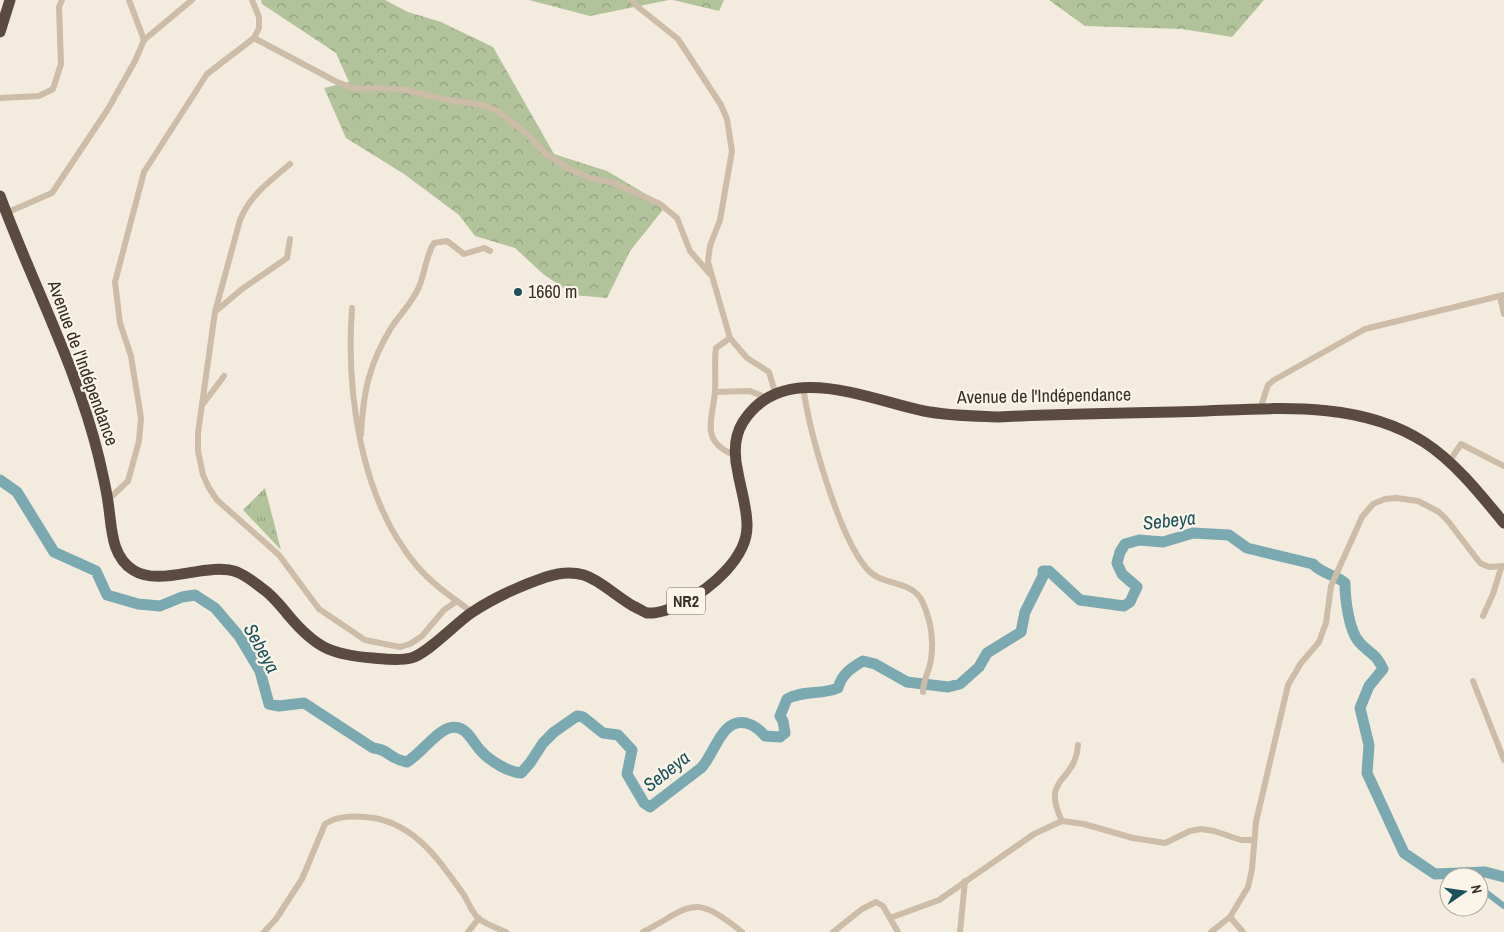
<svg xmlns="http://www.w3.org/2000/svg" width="1504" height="932" viewBox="0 0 1504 932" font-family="'Archivo Narrow',sans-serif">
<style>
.grass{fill:url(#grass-tufts)}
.forest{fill:url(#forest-crowns)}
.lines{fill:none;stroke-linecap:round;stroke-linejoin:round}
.canal{stroke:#7aa9b2;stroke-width:6}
.river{stroke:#7aa9b2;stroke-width:11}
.street{stroke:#ccbca8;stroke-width:6}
.highway{stroke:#5a4a3f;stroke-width:11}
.poi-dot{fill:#1c515c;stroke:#faf4e9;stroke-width:2}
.labels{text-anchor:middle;stroke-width:4.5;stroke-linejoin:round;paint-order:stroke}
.shield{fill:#faf4e9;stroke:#726a62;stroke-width:1}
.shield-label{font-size:16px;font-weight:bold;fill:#382f28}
.poi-label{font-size:18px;fill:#382f28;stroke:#faf4e9;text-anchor:start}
.street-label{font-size:18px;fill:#382f28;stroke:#faf4e9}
.water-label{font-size:19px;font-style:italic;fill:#1c515c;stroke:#faf4e9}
</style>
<defs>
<pattern id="grass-tufts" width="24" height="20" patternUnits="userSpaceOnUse" patternTransform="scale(1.25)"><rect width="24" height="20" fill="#b2c39c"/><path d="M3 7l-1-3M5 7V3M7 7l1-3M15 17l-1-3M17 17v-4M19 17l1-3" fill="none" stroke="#929f7f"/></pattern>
<pattern id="forest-crowns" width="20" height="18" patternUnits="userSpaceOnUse" patternTransform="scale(1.25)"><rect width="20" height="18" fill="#b2c39c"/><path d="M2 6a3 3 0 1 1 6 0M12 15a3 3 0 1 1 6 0" fill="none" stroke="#929f7f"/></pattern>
</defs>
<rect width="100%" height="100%" fill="#f3ebdd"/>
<polygon class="grass" points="265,488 281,550 243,510"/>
<g class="forest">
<polygon points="261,0 385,0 408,12 441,22 493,47 554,154 607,171 666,206 630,251 607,298 574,295 543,274 515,248 475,236 459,215 404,174 346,138 324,88 349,82 336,53 262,4"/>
<polygon points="529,0 669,0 590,16"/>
<polygon points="673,0 724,0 719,11"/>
<polygon points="1049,0 1264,0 1232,37 1182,29 1085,26"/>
</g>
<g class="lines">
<g class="canal">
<polyline points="1459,873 1465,877"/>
<polyline points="1479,887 1504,906"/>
</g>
<path class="river" d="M0,480L17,492L54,552L96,571L107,595L138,604L160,606L182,597L195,595L215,608L239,636L260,671L269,704L279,706L304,703L373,748C389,749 389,759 407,762C420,754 436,732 449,728C466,723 472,742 481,751C490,761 508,772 521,773L530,763L543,743L554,732L577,716L583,717L603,733L618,735L632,750L627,774L644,803L650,807L701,768C715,754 721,718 746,723C754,725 760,730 765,736L780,737L785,733L783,721L780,716L787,699C804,690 821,695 838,688C842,674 851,668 863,661L875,664L907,682L948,687L960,684L979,667L987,653L1021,632L1025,612L1043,576V571H1049L1080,600L1124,606L1130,602L1137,587L1122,574L1117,563L1120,552L1125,544L1139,540L1163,542L1193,533L1229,535L1247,548L1313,564C1322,574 1336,575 1345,583C1345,599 1349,632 1360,643C1371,655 1375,652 1383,669L1369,686L1360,708L1369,745L1367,773L1404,853L1435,874L1485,872L1504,877"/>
<g class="street">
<polyline points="129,0 144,40"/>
<polyline points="632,0 638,7 678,39 721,105 727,119 732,151 720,220 710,246 708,262 730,338 747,358 769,372 775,392"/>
<polyline points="254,38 337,82 355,89 378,88 406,90 448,100 483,105 496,110 526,133 546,154 571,170 590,178 614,183 660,204 677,218 690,251 710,274"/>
<polyline points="0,98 39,96 53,89 61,64 59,7 62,0"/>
<path d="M290,164C270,181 250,195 240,220L215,312L198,433V451L203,475L209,488L217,500L279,555L319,609L365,640L400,647L410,644L422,636L444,610L457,601"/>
<polyline points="6,213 52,193 108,109 135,61 144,40 192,0"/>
<polyline points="1500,296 1504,314"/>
<path d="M352,308C346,392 360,499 417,566C432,584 453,598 472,612"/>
<polyline points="216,311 242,289 287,258 290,239"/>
<path d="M730,338L716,348C714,362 716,377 715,391C713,419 699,441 734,455"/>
<path d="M803,386C809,431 838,535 867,569C882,587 913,579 923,603C931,621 934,639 931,659C930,670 923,680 923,692"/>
<polyline points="715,392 750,391 767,398"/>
<polyline points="203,404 224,376"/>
<polyline points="1260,409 1268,385 1274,380 1365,329 1504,295"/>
<path d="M361,434C363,393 369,364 391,328C400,314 412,303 419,287C425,273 426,255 434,243L447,241L464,254L484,248L490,251"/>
<polyline points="1449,462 1461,444 1504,466"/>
<polyline points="108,500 128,481 139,441 141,418 131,356 120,323 115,282 144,172 207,74 254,38 259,28 259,17 252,0"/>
<polyline points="1483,616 1493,594 1501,568"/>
<polyline points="1473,681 1504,760"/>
<path d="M1062,821C1040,775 1075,785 1078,745"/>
<polyline points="1230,917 1243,932"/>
<polyline points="890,918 939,900 1034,834 1062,821 1084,824 1133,838 1165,843 1190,831 1201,829 1214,831 1241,840 1253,840"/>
<path d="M264,932L276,919L302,879L325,824C338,816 350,816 365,817C413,820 439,860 464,895C468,902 472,912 478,918C485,924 497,928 506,932"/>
<polyline points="468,932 479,918"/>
<path d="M643,932C693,906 692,892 742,932"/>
<polyline points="833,932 862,909 876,902 883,906 898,932"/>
<polyline points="960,932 965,881"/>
<polyline points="1211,932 1230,917 1248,887 1252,869 1256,822 1288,685 1301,663 1319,642 1326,623 1331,586 1362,517 1373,504 1385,499 1396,498 1418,501 1439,512 1448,521 1480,563 1489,567 1504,566"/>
</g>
<g class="highway">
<polyline points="0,32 10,0"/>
<path d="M0,196C32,283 77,367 99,458C102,472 106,487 108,502C112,526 110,555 133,570C161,588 206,561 237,572C247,576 255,583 263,589C273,596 281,606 289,616C316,648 332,655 373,658C385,659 399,661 411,658C427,654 455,624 471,613C493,598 520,586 546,577C588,563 601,587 633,606C636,607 644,612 647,613C658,614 674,608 683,603C710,589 748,558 747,525C747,508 741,490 738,473C734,456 733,438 743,422C783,359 867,399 924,411C949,416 974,416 999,417C1057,414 1115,413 1173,412C1256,411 1351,395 1424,442C1455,462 1481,495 1504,523"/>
</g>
</g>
<circle class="poi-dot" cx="518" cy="292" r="5"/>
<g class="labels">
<rect class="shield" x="667" y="587.5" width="38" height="27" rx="4"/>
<g class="shield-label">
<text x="686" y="607">NR2</text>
</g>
<g class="poi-label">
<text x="528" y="298">1660 m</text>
</g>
<g class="street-label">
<text transform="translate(83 363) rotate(70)" y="6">Avenue de l'Indépendance</text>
<text transform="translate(1044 396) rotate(-1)" y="6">Avenue de l'Indépendance</text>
</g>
<g class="water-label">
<text transform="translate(1169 520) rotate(-6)" y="7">Sebeya</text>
<text transform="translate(262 648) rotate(61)" y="7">Sebeya</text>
<text transform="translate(666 771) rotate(-38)" y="7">Sebeya</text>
</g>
</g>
<g transform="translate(1464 892) rotate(77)"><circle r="24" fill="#faf4e9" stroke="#aca59c"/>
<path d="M0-4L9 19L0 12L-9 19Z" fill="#1c515c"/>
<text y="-8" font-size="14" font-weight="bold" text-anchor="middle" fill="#382f28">N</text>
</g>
</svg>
